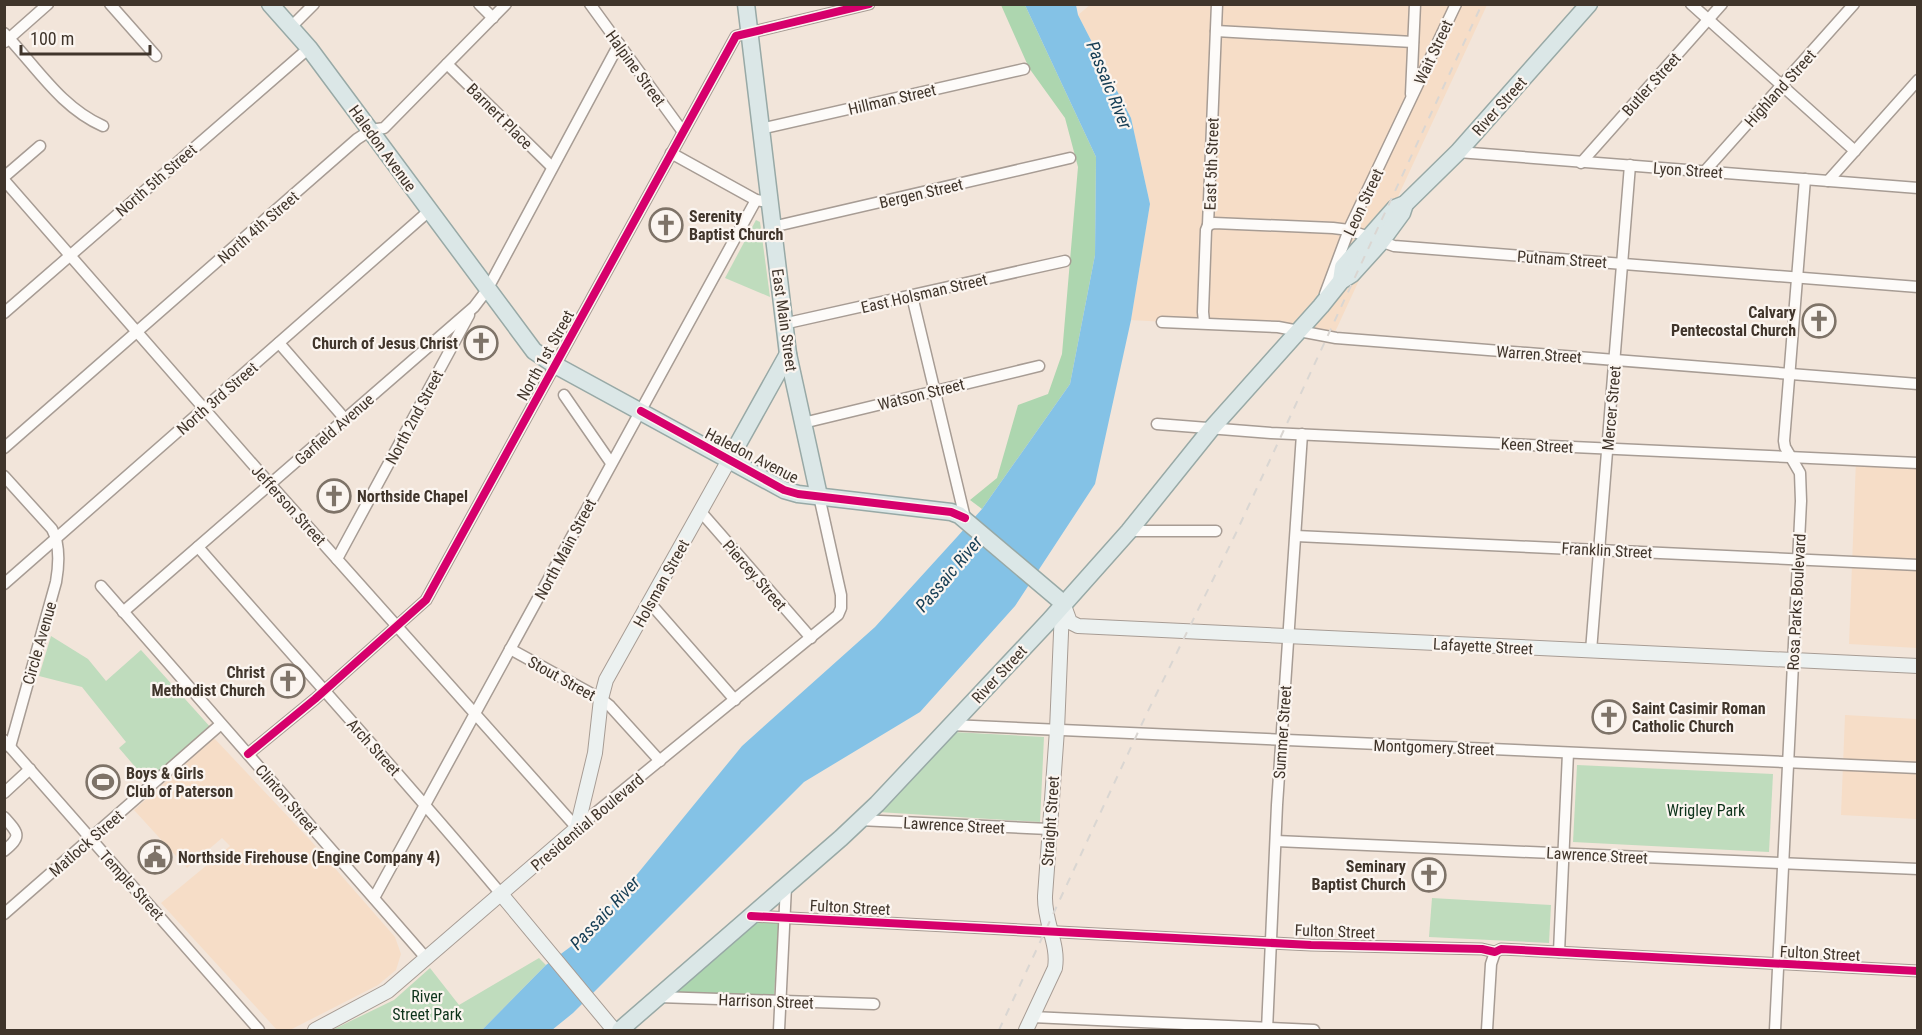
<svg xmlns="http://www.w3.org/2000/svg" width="1922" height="1035" viewBox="0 0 1922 1035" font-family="'Roboto Condensed',sans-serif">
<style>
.built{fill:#f6ddc7}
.green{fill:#bfdcbd}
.forest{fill:#add6af}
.water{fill:#84c2e6}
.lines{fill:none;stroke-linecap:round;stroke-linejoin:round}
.street-casing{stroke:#a79c94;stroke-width:13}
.secondary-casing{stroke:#a79c94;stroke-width:16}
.primary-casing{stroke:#98a9a6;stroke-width:19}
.street{stroke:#fdfbf9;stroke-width:10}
.secondary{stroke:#ecf1f0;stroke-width:14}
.primary{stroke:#dbe7e7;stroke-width:16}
.rail{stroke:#dad6d2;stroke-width:2;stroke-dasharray:8 8;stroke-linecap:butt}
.cycleway-casing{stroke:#fbf5f0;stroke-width:11}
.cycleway{stroke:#d6006c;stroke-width:8}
.labels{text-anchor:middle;stroke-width:4.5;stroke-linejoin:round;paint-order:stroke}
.street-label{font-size:16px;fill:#40352b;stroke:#fbf5f0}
.poi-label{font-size:16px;font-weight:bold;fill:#40352b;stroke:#fbf5f0;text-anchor:start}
.park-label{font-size:16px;fill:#0d321a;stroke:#fbf5f0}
.water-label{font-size:18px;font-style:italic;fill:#153d54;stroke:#fbf5f0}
</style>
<rect width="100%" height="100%" fill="#f2e5da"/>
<g class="built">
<polygon points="1091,4 1487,5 1335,332 1131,320 1150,204 1131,118 1078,15"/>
<polygon points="1856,460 1917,462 1917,648 1849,644"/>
<polygon points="1845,715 1917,719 1917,819 1841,815"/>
<polygon points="214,738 312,842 395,937 401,954 396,970 378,985 290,1030 277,1030 161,903 230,846 222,838 187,868 134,810"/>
</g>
<g class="green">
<polygon points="756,220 760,222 770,297 725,278"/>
<polygon points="51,636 88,659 106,681 141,650 212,729 149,783 119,748 126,742 82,687 39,676"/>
<polygon points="953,732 1044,737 1040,822 878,812"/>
<polygon points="1577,765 1773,774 1769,852 1573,842"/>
<polygon points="1432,898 1551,905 1549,943 1429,937"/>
<polygon points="539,958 546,965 482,1030 332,1030 394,1000 430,968 459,1005"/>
</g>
<g class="forest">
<polygon points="1001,5 1025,5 1096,157 1095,255 1070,384 982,509 970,500 997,478 1018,405 1048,394 1062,354 1078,167 1065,118 1029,68"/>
<polygon points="779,917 774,997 673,993 753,921"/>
</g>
<polygon class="water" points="1025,5 1076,5 1078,15 1131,118 1150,204 1131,320 1095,484 1015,606 920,712 804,782 573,1013 552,1030 482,1030 546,965 589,933 742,746 875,627 957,537 982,509 1070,384 1095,255 1096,157"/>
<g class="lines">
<g class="street-casing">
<g id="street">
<polyline points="110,4 156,56"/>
<polyline points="479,4 493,18"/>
<polyline points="590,4 683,132"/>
<polyline points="1691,4 1855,151"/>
<polyline points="291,27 314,4"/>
<polyline points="1216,31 1413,42"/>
<path d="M4,33C36,66 60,107 103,126"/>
<polyline points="5,42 48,4"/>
<polyline points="447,64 552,167"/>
<polyline points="1411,94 1415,4"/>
<polyline points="760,129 1024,69"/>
<polyline points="1458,152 1918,188"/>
<polyline points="671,153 756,200 762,201"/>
<polyline points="1581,163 1722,4"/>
<polyline points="1705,171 1854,4"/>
<polyline points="4,177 40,146"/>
<polyline points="4,180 270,484 577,828 838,615 841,608 841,595 819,496"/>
<polyline points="1828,181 1918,80"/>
<polyline points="1208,225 1214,223 1333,228 1349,230 1394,246 1918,287"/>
<polyline points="772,227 1070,158"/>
<polyline points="1325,294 1350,227 1456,4"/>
<polyline points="912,296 965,518"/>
<polyline points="4,313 309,48"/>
<polyline points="1162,322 1278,327 1336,338 1918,384"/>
<polyline points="1204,322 1203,312 1206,230 1208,225 1217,4"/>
<polyline points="783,324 1065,261"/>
<polyline points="279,343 345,419"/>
<polyline points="564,395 611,463"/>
<polyline points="803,423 1039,366"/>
<polyline points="1157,424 1271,433 1918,463"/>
<polyline points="4,448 357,139 371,130 384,128 506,4"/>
<path d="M4,476L52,529C60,544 59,565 56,582L10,747"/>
<polyline points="701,512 811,638"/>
<polyline points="1129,531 1216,531"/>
<polyline points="1296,536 1918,565"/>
<path d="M198,547C299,663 402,776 501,894"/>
<polyline points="337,559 469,315"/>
<polyline points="4,584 429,211"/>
<polyline points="101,586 426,958"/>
<polyline points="650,603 735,700"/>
<polyline points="123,612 474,307 487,290 619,44"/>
<polyline points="510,649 601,699 610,706 660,761"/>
<polyline points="1591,651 1630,165"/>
<polyline points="951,725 1918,768"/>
<polyline points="4,740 259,1030"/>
<polyline points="248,754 315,699 426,600 736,36 869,4"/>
<polyline points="4,793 30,769"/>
<path d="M4,817C19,834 22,836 4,851"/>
<polyline points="859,820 1049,829"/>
<polyline points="1276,841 1918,869"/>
<polyline points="374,898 756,200"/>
<polyline points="4,914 221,724"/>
<polyline points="752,916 1311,945 1482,949 1495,952 1501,949 1918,971"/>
<polyline points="1559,952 1568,753"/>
<polyline points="658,997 874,1004"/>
<polyline points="1032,1017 1314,1030"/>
<polyline points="779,1030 786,886"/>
<polyline points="1267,1030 1277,805 1302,434"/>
<polyline points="1487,1030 1491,964 1495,952"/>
<polyline points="1775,1030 1801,501 1800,473 1785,447 1784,441 1805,179"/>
</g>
</g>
<g class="secondary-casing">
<g id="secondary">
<polyline points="1063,603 1070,622 1078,626 1918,666"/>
<polyline points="501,894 614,1030"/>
<polyline points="315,1030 388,991 577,828 595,753 601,699 606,680 729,460"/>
<path d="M1026,1030L1055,968C1059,944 1044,922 1045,896L1057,730L1062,609"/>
</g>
</g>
<g class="primary-casing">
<g id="primary">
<polyline points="270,4 309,48 534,351 555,365 784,490 798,494 951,512 959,515 1063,603"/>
<polyline points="746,4 788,354 819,496"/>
<polyline points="1341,281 1343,267 1395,208 1405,204 1458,152 1589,4"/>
<polyline points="729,460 788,354"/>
<polyline points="620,1030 841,838 877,804 1048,622 1129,531 1211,429 1321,306 1341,281 1352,274 1380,243 1402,213 1405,204"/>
</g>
</g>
<use href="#street" class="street"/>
<use href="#secondary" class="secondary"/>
<use href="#primary" class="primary"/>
<polyline class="rail" points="999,1030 1147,713 1236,533 1482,4"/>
<g class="cycleway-casing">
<g id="cycleway">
<polyline points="641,411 784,490 798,494 951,512 965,518"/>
<polyline points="248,754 315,699 426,600 736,36 869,4"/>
<polyline points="751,916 1311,945 1482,949 1495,952 1501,949 1918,971"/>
</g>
</g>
<use href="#cycleway" class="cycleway"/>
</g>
<defs>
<g id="church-ring" transform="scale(1.725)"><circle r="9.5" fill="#fbf5f0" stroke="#7e7368" stroke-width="1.5"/><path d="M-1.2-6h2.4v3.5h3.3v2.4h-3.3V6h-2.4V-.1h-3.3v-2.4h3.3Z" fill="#7e7368"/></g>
<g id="stadium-ring" transform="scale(1.725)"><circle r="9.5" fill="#fbf5f0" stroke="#7e7368" stroke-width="1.5"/><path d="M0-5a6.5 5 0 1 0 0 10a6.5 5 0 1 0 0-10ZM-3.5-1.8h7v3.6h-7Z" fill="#7e7368"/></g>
<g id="civic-ring" transform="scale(1.725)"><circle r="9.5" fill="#fbf5f0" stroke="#7e7368" stroke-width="1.5"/><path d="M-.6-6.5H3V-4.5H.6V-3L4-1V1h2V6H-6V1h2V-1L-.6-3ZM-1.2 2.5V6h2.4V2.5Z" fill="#7e7368"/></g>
</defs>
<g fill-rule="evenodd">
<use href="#church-ring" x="666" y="225"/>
<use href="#church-ring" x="1819" y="321"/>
<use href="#church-ring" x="481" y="343"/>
<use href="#church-ring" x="334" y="496"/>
<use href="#church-ring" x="288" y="681"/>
<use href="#church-ring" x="1609" y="717"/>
<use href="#stadium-ring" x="103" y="782"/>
<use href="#civic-ring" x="155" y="857"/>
<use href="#church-ring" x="1429" y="875"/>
</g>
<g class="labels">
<g class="street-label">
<text transform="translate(1433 52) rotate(-65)" y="6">Wait Street</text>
<text transform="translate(636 68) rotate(54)" y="6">Halpine Street</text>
<text transform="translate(1651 84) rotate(-48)" y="6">Butler Street</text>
<text transform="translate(1780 88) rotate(-48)" y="6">Highland Street</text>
<text transform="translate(892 99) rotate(-13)" y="6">Hillman Street</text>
<text transform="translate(1499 106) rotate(-48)" y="6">River Street</text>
<text transform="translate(500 116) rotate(45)" y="6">Barnert Place</text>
<text transform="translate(383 148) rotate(54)" y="6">Haledon Avenue</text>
<text transform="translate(1211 164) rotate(-88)" y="6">East 5th Street</text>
<text transform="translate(1688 170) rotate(4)" y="6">Lyon Street</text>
<text transform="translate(156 180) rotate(-41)" y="6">North 5th Street</text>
<text transform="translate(921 193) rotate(-13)" y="6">Bergen Street</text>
<text transform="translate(1363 202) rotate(-65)" y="6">Leon Street</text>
<text transform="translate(258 227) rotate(-41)" y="6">North 4th Street</text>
<text transform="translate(1562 259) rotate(4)" y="6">Putnam Street</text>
<text transform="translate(924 293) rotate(-13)" y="6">East Holsman Street</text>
<text transform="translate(785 320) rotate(82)" y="6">East Main Street</text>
<text transform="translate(1539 354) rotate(4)" y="6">Warren Street</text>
<text transform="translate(545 355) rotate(-61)" y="6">North 1st Street</text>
<text transform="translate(921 394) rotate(-14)" y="6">Watson Street</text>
<text transform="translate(217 398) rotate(-41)" y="6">North 3rd Street</text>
<text transform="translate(1611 408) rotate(-85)" y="6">Mercer Street</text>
<text transform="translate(414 417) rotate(-62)" y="6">North 2nd Street</text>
<text transform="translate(334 429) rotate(-41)" y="6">Garfield Avenue</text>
<text transform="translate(1537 445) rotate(3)" y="6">Keen Street</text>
<text transform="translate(752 455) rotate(27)" y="6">Haledon Avenue</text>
<text transform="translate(289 505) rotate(48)" y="6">Jefferson Street</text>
<text transform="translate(565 549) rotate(-62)" y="6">North Main Street</text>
<text transform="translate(1607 550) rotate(3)" y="6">Franklin Street</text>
<text transform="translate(755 575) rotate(49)" y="6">Piercey Street</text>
<text transform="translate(661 583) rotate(-61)" y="6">Holsman Street</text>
<text transform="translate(1796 602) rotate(-87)" y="6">Rosa Parks Boulevard</text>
<text transform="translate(39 643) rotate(-74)" y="6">Circle Avenue</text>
<text transform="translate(1483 646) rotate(3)" y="6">Lafayette Street</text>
<text transform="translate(999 674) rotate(-47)" y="6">River Street</text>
<text transform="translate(562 678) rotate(29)" y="6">Stout Street</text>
<text transform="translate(1282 732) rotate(-86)" y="6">Summer Street</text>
<text transform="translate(374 747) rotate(48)" y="6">Arch Street</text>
<text transform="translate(1434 747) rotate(2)" y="6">Montgomery Street</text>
<text transform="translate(287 799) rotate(49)" y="6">Clinton Street</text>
<text transform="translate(1050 821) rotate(-86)" y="6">Straight Street</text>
<text transform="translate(587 822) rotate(-40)" y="6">Presidential Boulevard</text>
<text transform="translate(954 825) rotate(3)" y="6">Lawrence Street</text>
<text transform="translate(86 843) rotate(-41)" y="6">Matlock Street</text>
<text transform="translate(1597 855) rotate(3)" y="6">Lawrence Street</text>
<text transform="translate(132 885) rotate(48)" y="6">Temple Street</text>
<text transform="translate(850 907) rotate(3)" y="6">Fulton Street</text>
<text transform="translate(1335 931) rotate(2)" y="6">Fulton Street</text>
<text transform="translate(1820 953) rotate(3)" y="6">Fulton Street</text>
<text transform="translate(766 1001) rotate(2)" y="6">Harrison Street</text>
</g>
<g class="poi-label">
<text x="689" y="222">Serenity<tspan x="689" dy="18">Baptist Church</tspan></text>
<text x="1796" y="318" text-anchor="end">Calvary<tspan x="1796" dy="18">Pentecostal Church</tspan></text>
<text x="458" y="349" text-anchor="end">Church of Jesus Christ</text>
<text x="357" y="502">Northside Chapel</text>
<text x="265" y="678" text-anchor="end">Christ<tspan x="265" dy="18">Methodist Church</tspan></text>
<text x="1632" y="714">Saint Casimir Roman<tspan x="1632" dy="18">Catholic Church</tspan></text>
<text x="126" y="779">Boys &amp; Girls<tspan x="126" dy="18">Club of Paterson</tspan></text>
<text x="178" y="863">Northside Firehouse (Engine Company 4)</text>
<text x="1406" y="872" text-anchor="end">Seminary<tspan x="1406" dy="18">Baptist Church</tspan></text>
</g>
<g class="park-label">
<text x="1706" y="816">Wrigley Park</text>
<text x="427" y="1002">River<tspan x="427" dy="18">Street Park</tspan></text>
</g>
<g class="water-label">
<text transform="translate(1109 85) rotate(68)" y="6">Passaic River</text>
<text transform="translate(949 574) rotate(-50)" y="6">Passaic River</text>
<text transform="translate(605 913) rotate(-47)" y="6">Passaic River</text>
</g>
</g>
<rect width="1922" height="1035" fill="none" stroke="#40352b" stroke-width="12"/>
<path d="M21 45v9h129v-9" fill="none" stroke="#40352b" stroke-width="3"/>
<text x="30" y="45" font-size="18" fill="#40352b" stroke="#fbf5f0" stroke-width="4.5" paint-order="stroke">100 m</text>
</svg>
